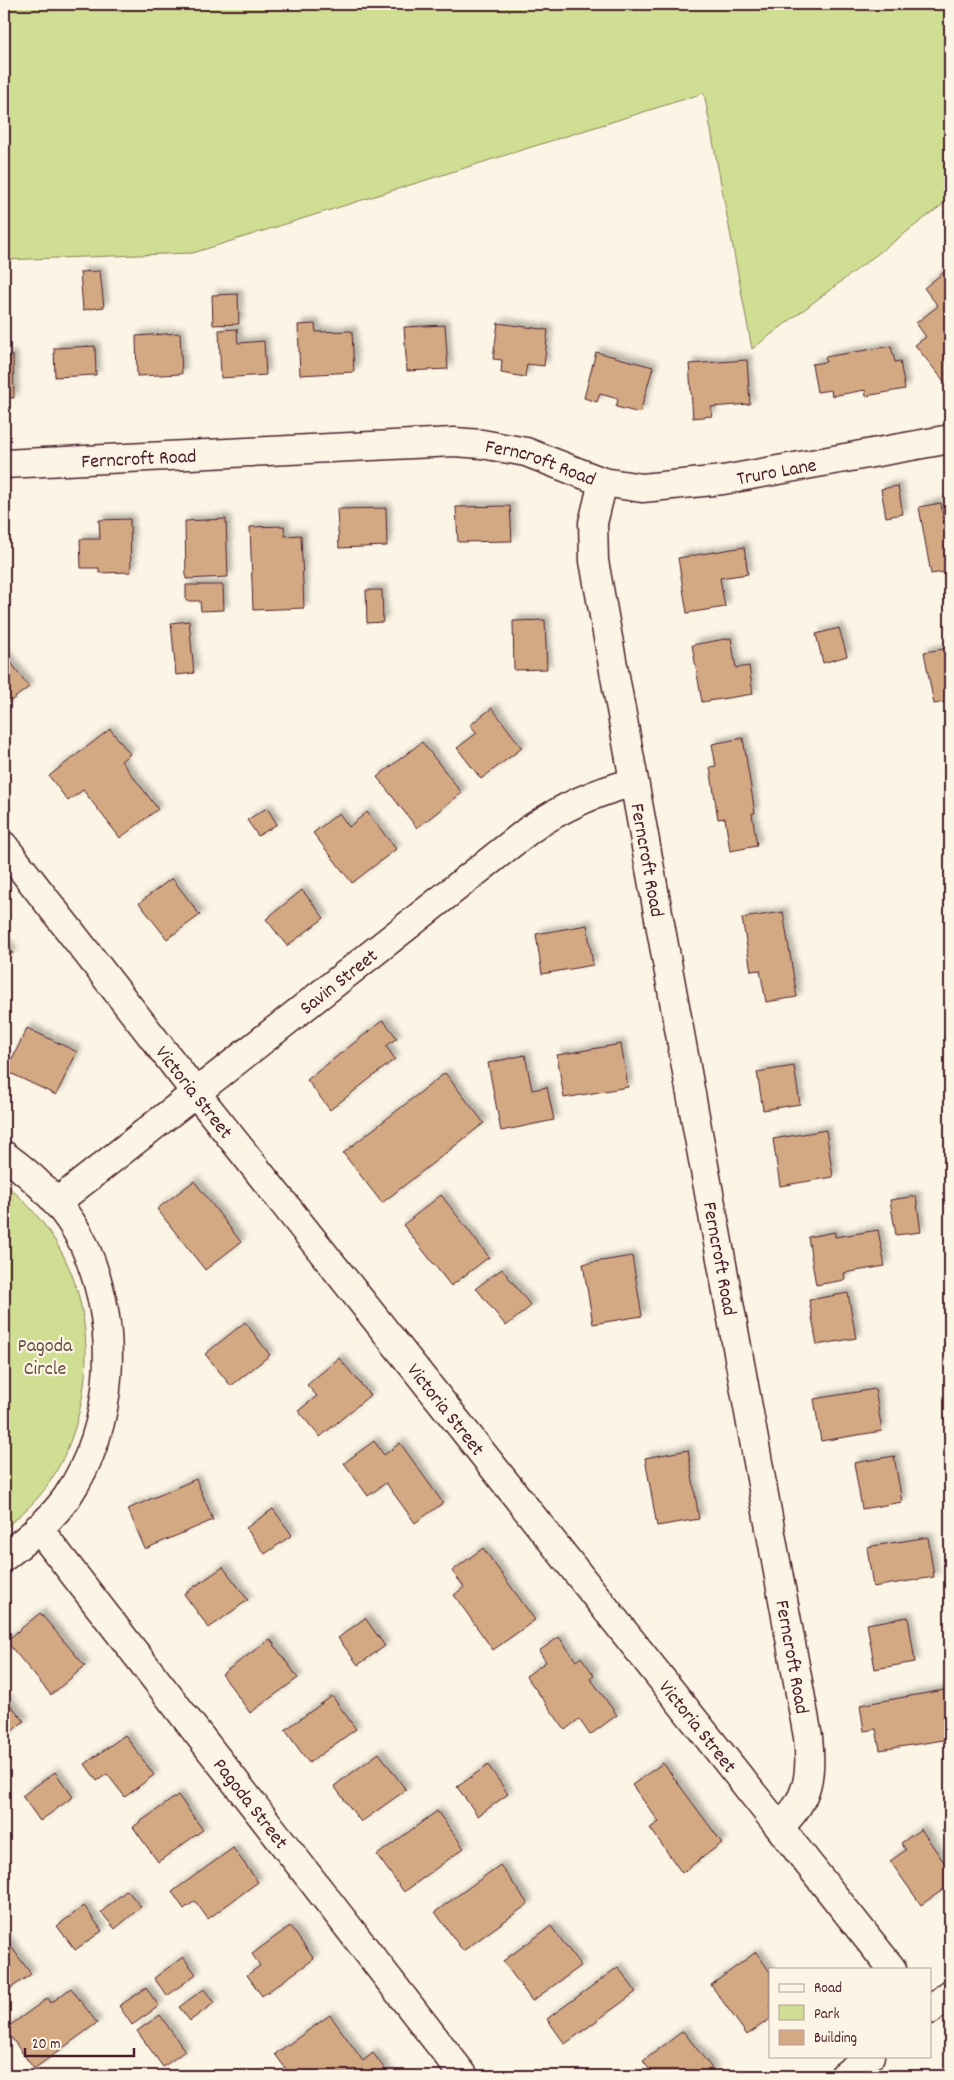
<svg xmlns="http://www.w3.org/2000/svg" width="954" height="2080" viewBox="0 0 954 2080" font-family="Dekko,sans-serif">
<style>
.green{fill:#cfde92;stroke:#8c7e5e}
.building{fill:#d3a984;stroke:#4a1f2b;filter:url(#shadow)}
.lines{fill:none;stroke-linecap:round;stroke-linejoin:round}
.street-casing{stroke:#4a1f2b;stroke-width:31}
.highway-casing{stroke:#4a1f2b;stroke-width:31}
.street{stroke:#fcf5e5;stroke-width:28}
.highway{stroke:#fcf5e5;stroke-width:28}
.labels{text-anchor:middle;stroke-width:4.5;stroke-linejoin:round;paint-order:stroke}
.street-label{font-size:20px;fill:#4a1f2b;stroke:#fcf5e5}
.park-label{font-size:20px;fill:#6b4f45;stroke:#fcf5e5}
</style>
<defs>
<filter id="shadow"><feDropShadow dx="4.5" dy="-4.5" stdDeviation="2.5" flood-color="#0004"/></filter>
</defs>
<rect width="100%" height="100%" fill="#fcf5e5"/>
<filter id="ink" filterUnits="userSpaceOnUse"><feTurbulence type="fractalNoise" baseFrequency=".02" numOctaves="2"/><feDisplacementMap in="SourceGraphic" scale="10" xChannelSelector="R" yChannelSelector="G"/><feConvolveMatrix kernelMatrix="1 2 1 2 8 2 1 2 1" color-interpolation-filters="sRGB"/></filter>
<g filter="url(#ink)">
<g class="green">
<polygon points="4,4 950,4 950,199 752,349 704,93 193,253 4,260"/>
<path d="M4,1183C27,1202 48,1226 62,1253C99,1322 92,1418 49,1483C38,1501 20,1515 4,1529Z"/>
</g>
<g class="building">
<polygon points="949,268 950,383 947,385 915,345 926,337 916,323 938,306 924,288"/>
<polygon points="100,271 104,307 83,310 80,272"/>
<polygon points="238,294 239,324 213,325 212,295"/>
<polygon points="498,323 548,330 544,366 527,364 525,377 501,373 502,360 493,359"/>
<polygon points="315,324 316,332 352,331 354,372 300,375 298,325"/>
<polygon points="445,325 448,369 407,371 404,327"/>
<polygon points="237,329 238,343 264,341 266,375 221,378 219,330"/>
<polygon points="180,333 182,374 137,376 136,336"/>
<polygon points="95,346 96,375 55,377 54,348"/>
<polygon points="891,346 895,362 900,361 905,389 866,396 865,390 832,396 831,390 817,392 812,364 826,362 825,357"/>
<polygon points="596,352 653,367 640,413 616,407 618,399 600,394 597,402 584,398"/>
<polygon points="4,356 13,356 14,398 4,398"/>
<polygon points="747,360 750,404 711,407 712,416 693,418 689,364"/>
<polygon points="898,486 903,514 886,517 881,489"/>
<polygon points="941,503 944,523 950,522 950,571 931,574 919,507"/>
<polygon points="510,506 512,541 458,542 456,507"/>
<polygon points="386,508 387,546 339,548 337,509"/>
<polygon points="130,519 131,572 99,573 99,568 81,568 80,539 100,539 99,520"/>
<polygon points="226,519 228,577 186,579 185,521"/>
<polygon points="284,526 285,536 301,535 304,608 253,610 250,527"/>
<polygon points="744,547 748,574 720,578 725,607 687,613 678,558"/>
<polygon points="186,585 223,585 224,610 201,611 200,601 186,601"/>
<polygon points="366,590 382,590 383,622 367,623"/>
<polygon points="545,620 547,669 514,670 513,621"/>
<polygon points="189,621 194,673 176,675 171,623"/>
<polygon points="839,628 847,656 823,663 816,634"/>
<polygon points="731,638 736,668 749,666 753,694 702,702 692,645"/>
<polygon points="950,648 950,701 934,704 924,652"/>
<polygon points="4,653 29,687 4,706"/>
<polygon points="492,708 522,748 481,779 457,748 477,733 470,725"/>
<polygon points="110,729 130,754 121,761 158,809 120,838 83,790 68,801 49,776"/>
<polygon points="743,738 755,813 752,813 757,846 730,851 725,818 718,819 710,767 716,766 712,744"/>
<polygon points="422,742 462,793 417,828 377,777"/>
<polygon points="267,808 277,824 258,836 247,820"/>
<polygon points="367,812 396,849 352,883 313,833 339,813 349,827"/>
<polygon points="172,878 200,915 167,939 139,903"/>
<polygon points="302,890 324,918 287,946 266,919"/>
<polygon points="783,912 797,997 766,1002 760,970 751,971 742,918"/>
<polygon points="587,925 593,965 542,974 536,934"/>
<polygon points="4,942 13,953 4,960"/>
<polygon points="383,1020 397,1038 386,1046 395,1059 330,1110 307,1080"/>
<polygon points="27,1028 77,1052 56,1095 6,1071"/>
<polygon points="621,1044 628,1087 564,1098 557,1055"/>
<polygon points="525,1055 532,1090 547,1087 554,1120 501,1131 488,1063"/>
<polygon points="794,1066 800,1104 763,1110 757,1072"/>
<polygon points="445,1073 484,1123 382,1203 343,1153"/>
<polygon points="826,1130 833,1177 780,1186 773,1139"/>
<polygon points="194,1181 241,1242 205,1270 157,1209"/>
<polygon points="441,1195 489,1257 451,1286 403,1225"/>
<polygon points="916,1196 921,1232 896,1235 890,1200"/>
<polygon points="878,1230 885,1266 844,1273 845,1280 816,1285 808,1237 835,1232 835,1237"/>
<polygon points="632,1256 642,1316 593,1324 583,1264"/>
<polygon points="502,1269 531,1306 506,1326 476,1288"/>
<polygon points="848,1293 856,1338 817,1345 809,1300"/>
<polygon points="245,1322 270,1355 231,1386 205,1354"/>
<polygon points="339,1358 370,1395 320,1437 298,1411 317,1396 307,1385"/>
<polygon points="875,1389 882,1431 821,1441 814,1399"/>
<polygon points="374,1441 384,1455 400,1443 443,1503 415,1523 386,1483 368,1496 344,1463"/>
<polygon points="688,1450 699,1519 657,1526 645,1458"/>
<polygon points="894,1456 902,1502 862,1509 854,1463"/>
<polygon points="196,1479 213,1520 145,1549 128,1509"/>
<polygon points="273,1509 292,1535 265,1554 246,1528"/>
<polygon points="928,1537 934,1577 873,1587 867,1547"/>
<polygon points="483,1548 535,1620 493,1650 454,1595 464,1587 452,1571"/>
<polygon points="223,1567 248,1600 209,1628 184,1594"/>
<polygon points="40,1613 85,1666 51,1695 6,1641"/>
<polygon points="908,1617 915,1662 875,1669 867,1624"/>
<polygon points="365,1618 385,1646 358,1665 338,1638"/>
<polygon points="559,1637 576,1661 581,1657 594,1675 590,1678 617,1715 590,1735 579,1719 565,1730 526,1676 546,1662 539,1651"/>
<polygon points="270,1639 298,1678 250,1713 222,1674"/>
<polygon points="944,1690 950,1739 880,1750 876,1729 864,1731 860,1705"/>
<polygon points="332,1696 356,1729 309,1763 285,1730"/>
<polygon points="4,1697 24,1721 4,1738"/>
<polygon points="125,1735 154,1775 125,1797 107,1774 97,1781 85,1764"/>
<polygon points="379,1753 406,1790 361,1822 334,1786"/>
<polygon points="663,1763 722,1843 682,1873 650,1828 659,1822 632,1785"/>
<polygon points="488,1765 508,1794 478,1816 457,1787"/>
<polygon points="55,1772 73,1797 40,1821 22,1796"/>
<polygon points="178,1795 203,1830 158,1862 133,1827"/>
<polygon points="437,1811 464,1848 404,1892 377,1855"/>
<polygon points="950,1825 950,1842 942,1831"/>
<polygon points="921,1829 950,1871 950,1885 921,1905 890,1861 906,1850 901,1843"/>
<polygon points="233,1848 258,1882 208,1919 195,1901 184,1909 172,1892"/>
<polygon points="500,1865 528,1904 463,1951 435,1912"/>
<polygon points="127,1890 141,1907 115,1929 101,1912"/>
<polygon points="84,1906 102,1931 75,1950 57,1926"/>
<polygon points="290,1926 314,1959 262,1996 247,1975 260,1966 252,1954"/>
<polygon points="551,1926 581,1966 532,2001 503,1961"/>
<polygon points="4,1937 31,1974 4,1993"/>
<polygon points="756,1952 770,1972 770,2019 747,2035 711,1985"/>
<polygon points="183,1957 196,1974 167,1996 154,1978"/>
<polygon points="618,1967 636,1992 565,2044 547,2019"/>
<polygon points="71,1988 97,2023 34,2069 5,2029 48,1998 51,2003"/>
<polygon points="146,1988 159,2006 132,2025 119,2006"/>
<polygon points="204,1989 214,2003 190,2021 179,2007"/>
<polygon points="160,2015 185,2051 163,2067 137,2031"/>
<polygon points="330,2015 363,2061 373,2053 390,2076 315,2076 311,2071 304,2076 291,2076 275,2054"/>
<polygon points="683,2031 714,2071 707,2076 654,2076 643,2061"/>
</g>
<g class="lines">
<g class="street-casing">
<g id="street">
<path id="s1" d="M4,464L454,442L482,444L526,452L603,482L642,488L723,480L950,439"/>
<path id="s2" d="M603,482L593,523L594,561L808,1737C812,1774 809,1800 780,1826"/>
<path id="s3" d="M4,846L196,1093L892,1969"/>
<path d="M4,1155C36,1178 67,1209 84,1245C120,1325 116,1424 67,1497C51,1520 26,1540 4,1557"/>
<path id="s4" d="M56,1203L529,830C561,808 595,792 632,783"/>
<path id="s5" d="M38,1528L464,2076"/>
</g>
</g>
<g class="highway-casing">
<g id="highway">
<polyline points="930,2010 950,1994"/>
<polyline points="844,2076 870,2056"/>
</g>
</g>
<use href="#street" class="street"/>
<use href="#highway" class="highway"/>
</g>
</g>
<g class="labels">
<g class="street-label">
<text dy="7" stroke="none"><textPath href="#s1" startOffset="135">Ferncroft Road</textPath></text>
<text dy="7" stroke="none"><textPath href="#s1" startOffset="540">Ferncroft Road</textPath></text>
<text dy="7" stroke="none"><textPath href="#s1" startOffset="781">Truro Lane</textPath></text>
<text dy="7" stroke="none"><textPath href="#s2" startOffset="384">Ferncroft Road</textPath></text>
<text dy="7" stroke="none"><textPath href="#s4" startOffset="359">Savin Street</textPath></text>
<text dy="7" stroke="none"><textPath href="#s3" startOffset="311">Victoria Street</textPath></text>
<text dy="7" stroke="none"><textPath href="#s2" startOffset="789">Ferncroft Road</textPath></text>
<text dy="7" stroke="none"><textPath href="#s3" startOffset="716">Victoria Street</textPath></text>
<text dy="7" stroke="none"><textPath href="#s2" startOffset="1194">Ferncroft Road</textPath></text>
<text dy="7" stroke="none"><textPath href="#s3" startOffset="1121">Victoria Street</textPath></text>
<text dy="7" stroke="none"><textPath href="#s5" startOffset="348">Pagoda Street</textPath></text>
</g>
<g class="park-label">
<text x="45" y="1351">Pagoda<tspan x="45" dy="23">Circle</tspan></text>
</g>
</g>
<rect width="954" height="2080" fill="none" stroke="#fcf5e5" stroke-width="20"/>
<rect x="10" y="10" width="934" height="2060" fill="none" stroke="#4a1f2b" stroke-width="2" filter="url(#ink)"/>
<rect x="769" y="1968" width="162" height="90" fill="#fcf5e5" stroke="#b59f9b"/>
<rect x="779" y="1984" width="25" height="8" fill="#fcf5e5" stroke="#b59f9b"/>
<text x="814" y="1992" font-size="15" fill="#4a1f2b">Road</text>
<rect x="779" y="2005" width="25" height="15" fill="#cfde92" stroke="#b59f9b"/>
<text x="814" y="2018" font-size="15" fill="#4a1f2b">Park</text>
<rect x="779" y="2030" width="25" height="15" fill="#d3a984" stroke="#b59f9b"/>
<text x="814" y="2042" font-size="15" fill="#4a1f2b">Building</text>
<path d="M25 2048v8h109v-8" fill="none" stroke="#4a1f2b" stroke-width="2.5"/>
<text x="32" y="2048" font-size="15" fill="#4a1f2b" stroke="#fcf5e5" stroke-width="4" paint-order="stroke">20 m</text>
</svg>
